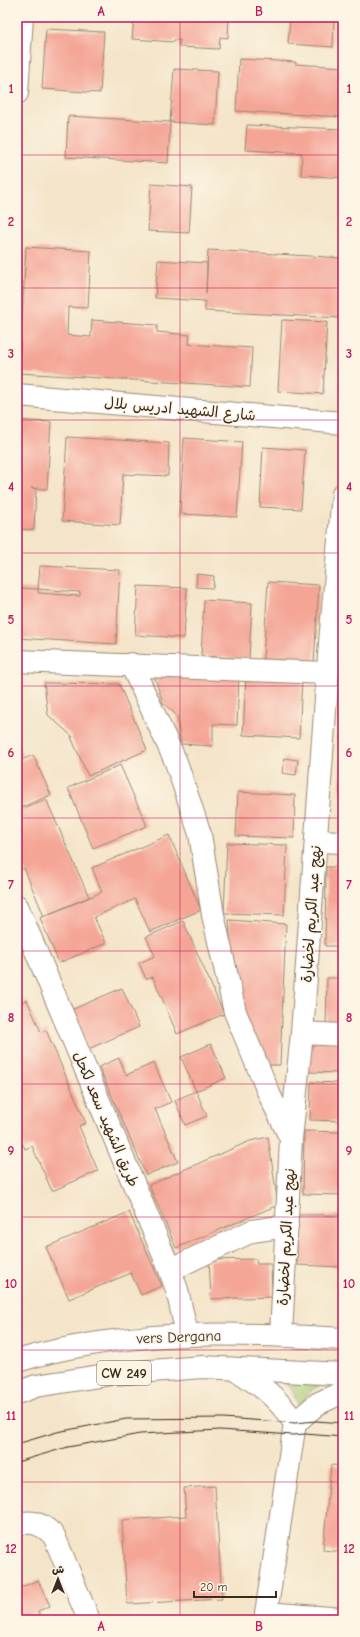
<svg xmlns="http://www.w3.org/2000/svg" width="360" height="1637" viewBox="0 0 360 1637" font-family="'Comic Neue','Playpen Sans Arabic',sans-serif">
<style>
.green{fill:#a0c46e;stroke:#6e7746}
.building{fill:#f4a596}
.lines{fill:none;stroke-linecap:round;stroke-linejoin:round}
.minor-casing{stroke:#988773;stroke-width:24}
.major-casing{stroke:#988773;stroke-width:24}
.minor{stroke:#fff;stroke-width:22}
.major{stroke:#fff;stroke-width:22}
.tram{stroke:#3b2a1e;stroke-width:1}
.grid{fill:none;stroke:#c2185b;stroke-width:1;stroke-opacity:0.55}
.labels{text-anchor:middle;stroke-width:3;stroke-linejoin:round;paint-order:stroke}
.shield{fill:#fcf5e5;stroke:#75675a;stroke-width:1}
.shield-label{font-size:14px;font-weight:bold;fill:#3b2a1e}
.street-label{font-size:15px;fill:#3b2a1e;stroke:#fcf5e5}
.neatline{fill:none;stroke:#c2185b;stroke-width:1.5}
.grid-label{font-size:13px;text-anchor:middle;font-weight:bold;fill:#c2185b}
</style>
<rect width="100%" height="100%" fill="#fcf5e5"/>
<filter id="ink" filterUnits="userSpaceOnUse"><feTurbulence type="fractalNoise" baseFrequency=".025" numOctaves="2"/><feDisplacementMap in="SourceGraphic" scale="8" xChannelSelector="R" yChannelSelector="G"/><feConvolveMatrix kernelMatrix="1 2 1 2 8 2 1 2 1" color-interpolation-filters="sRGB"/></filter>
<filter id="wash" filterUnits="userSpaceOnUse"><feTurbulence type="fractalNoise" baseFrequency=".012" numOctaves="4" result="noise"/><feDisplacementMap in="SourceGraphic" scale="16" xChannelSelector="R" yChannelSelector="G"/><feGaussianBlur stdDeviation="0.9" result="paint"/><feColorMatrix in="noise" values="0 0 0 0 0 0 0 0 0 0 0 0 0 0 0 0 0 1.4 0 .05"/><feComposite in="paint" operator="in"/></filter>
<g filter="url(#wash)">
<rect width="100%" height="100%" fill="#f4e4c8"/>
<path class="green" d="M285,1384L320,1385C309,1391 304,1398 300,1409L292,1390Z"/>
<g id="blocks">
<g class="building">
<polygon points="134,17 229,17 228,38 220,37 219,49 179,47 180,40 174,40 174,42 132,39"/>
<polygon points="290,17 334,17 333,47 288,44"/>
<polygon points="46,29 104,32 100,93 42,89"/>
<polygon points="239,59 296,62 295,64 343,67 343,117 236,111"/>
<polygon points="174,69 218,71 215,125 170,122 168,163 66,157 68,116 170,122"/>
<polygon points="247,125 343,129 343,178 301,175 302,153 245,150"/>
<polygon points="151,184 192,187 189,233 148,231"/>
<polygon points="26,247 91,251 88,308 68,307 67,335 91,337 92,320 157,325 157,332 190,335 189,344 252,348 250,387 19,373"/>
<polygon points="208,250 343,258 340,318 205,311 205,301 155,298 158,260 207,263 206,294"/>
<polygon points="282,320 327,322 323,394 278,391"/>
<polygon points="17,420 51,422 47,489 31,488 36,489 34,530 17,529"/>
<polygon points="67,437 169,443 168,476 123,474 120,525 62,521"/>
<polygon points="184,438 242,442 237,517 180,514"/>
<polygon points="263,447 305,450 301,509 260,507"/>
<polygon points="40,566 120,570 116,644 17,638 17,588 38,589 38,593 80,596 80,592 38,589"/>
<polygon points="197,574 214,576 213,588 196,587"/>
<polygon points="268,582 319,585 314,662 263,659"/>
<polygon points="138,586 187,588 184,638 135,635"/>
<polygon points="204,600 252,603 249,659 201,656"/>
<polygon points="153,672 239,677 237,725 213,724 213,746 181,744 177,716 163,703"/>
<polygon points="246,675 302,678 299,738 243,735"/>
<polygon points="44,683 119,684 147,750 88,776 71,737 73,737 48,715"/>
<polygon points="341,735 343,735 343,794 340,794"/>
<polygon points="17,741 23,756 17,759"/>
<polygon points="33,755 51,795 17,809 17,762"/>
<polygon points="284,758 298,760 296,775 282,773"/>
<polygon points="120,765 147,826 93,848 68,788"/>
<polygon points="238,792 295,795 294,838 236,836"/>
<polygon points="46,799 89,897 44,916 24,868 17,871 17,811"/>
<polygon points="169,835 201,910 150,932 135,899 94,917 106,943 59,963 40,918 102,892 92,868"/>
<polygon points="227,843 287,845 284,915 224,913"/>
<polygon points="326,867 343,867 343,946 325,946"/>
<polygon points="229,920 286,924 280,1065 260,1065 234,994"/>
<polygon points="183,921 224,1014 177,1034 153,977 146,979 139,963 155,956 146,937"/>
<polygon points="327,978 343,978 343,1030 326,1029"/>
<polygon points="122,988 139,1027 88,1049 71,1010"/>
<polygon points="27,1000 41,1032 46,1030 86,1123 79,1126 98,1171 52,1191 32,1146 25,1149 17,1132 17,1004"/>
<polygon points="309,1041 343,1042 343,1073 308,1072"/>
<polygon points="211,1044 226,1078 196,1091 207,1116 185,1125 175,1100 196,1091 181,1057"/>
<polygon points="119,1058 126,1075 154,1063 171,1102 155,1109 178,1162 146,1175 99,1067"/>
<polygon points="311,1082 343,1083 343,1121 310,1120"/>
<polygon points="304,1131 343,1132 343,1195 303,1194"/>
<polygon points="268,1137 278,1205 176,1248 149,1185 250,1141"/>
<polygon points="129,1212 162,1286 141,1295 131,1273 69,1299 46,1247"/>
<polygon points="297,1215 343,1215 343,1267 297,1265"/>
<polygon points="256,1259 257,1264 271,1264 272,1297 211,1299 209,1260"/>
<polygon points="331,1465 343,1466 343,1552 323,1550"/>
<polygon points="215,1486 222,1599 127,1604 122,1520 186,1516 184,1488"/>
<polygon points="38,1580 50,1606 38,1611 41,1618 37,1620 17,1620 17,1589"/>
</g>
</g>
</g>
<g filter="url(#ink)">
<use href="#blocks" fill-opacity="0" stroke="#988773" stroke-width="1"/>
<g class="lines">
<g class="minor-casing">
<g id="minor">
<polyline points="17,93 22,17"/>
<polyline points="17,661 328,673"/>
<polyline points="131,664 176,762 200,834 213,915 235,1012 270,1096 291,1139"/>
<polyline points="317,841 343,842"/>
<polyline points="302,1033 343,1035"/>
<polyline points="170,1270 252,1231 287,1226"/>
<path d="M17,1525C32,1519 44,1525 54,1536L89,1620"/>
<polyline points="266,1613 343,1619"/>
</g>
</g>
<g class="major-casing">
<g id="major">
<polyline points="17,395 343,423"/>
<polyline points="17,906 170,1270 177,1290 187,1334"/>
<polyline points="281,1335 291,1139 302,1033 330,642 343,494"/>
<path d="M17,1361C122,1329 234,1332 343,1339"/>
<path d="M235,1369C263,1387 275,1395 295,1423"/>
<polyline points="17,1393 36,1386 112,1374 203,1367 343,1374"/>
<polyline points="265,1620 295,1423 317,1404 343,1392"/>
</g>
</g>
<use href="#minor" class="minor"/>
<use href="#major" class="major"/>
<g class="tram">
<polyline points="17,1444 57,1432 126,1419 223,1418 295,1423 316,1421 343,1423"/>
<polyline points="17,1462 68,1447 140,1434 220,1430 293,1435 305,1434 343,1437"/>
</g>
</g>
</g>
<path class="grid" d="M180,17V1620M17,155H343M17,288H343M17,420H343M17,553H343M17,686H343M17,818H343M17,951H343M17,1084H343M17,1217H343M17,1350H343M17,1482H343"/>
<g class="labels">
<rect class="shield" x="97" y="1361" width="54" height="24" rx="3"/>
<g class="shield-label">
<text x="124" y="1378">CW 249</text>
</g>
<g class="street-label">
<text transform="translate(180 409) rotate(5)" y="5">شارع الشهيد ادريس بلال</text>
<text transform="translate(311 914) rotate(-86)" y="5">نهج عبد الكريم لخضارة</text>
<text transform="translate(106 1119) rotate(67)" y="5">طريق الشهيد سعد لكحل</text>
<text transform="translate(286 1237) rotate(-87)" y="5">نهج عبد الكريم لخضارة</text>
<text transform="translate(179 1337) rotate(-2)" y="5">vers Dergana</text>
</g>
</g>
<rect width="360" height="1637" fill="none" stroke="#fcf5e5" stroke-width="44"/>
<g transform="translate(58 1579)" stroke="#fcf5e5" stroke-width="3" paint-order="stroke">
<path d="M0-3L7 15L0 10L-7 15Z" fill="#3b2a1e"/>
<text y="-6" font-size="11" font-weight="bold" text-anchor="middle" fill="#3b2a1e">ش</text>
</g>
<path d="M194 1591v6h82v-6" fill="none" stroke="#3b2a1e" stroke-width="2"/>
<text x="200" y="1591" font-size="12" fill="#3b2a1e" stroke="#fcf5e5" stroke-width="3" paint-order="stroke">20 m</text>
<rect x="22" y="22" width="316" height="1593" class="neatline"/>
<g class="grid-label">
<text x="101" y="16">A</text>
<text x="259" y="16">B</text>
<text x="11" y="93">1</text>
<text x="349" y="93">1</text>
<text x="11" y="226">2</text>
<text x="349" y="226">2</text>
<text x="11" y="358">3</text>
<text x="349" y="358">3</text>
<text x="11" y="491">4</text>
<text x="349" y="491">4</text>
<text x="11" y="624">5</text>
<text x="349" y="624">5</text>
<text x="11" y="757">6</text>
<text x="349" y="757">6</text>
<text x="11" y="889">7</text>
<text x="349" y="889">7</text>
<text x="11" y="1022">8</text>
<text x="349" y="1022">8</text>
<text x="11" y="1155">9</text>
<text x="349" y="1155">9</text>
<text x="11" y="1288">10</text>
<text x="349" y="1288">10</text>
<text x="11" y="1420">11</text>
<text x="349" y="1420">11</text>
<text x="11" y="1553">12</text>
<text x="349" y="1553">12</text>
<text x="101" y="1631">A</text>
<text x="259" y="1631">B</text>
</g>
</svg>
